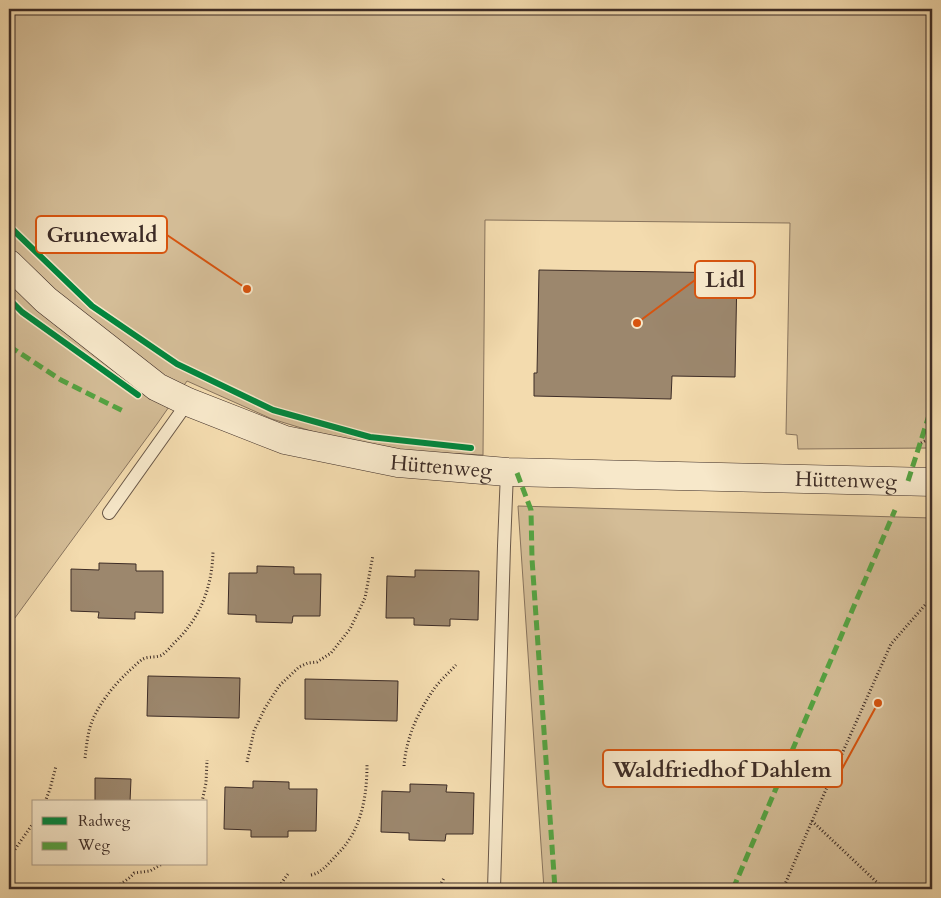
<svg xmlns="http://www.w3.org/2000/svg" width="941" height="898" viewBox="0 0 941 898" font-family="Cardo,serif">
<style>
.green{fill:#d4bd97;stroke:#88745e}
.building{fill:#9c876d;stroke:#3d2c26}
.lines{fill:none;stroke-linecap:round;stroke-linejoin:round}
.service-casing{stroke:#6a5848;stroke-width:14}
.secondary-casing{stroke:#3d2c26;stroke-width:29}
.path{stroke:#3d2c26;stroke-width:3;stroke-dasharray:1 2.5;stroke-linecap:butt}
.service{stroke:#f7e8ca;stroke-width:12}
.secondary{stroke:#f7e8ca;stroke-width:28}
.quiet{stroke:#54a442;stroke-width:5;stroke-dasharray:10 5;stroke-linecap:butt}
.cycleway-casing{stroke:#f7e8ca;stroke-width:9}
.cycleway{stroke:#00873e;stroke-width:6}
.labels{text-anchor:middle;stroke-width:4;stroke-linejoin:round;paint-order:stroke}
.street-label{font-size:21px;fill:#3d2c26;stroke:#f7e8ca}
.leader{fill:none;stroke:#d7540f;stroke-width:2}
.callout-dot{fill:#d7540f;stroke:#f7e8ca;stroke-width:2}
.callout{fill:#f7e8ca;stroke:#d7540f;stroke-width:2}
.callout-label{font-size:22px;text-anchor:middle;font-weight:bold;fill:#3d2c26}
</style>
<rect width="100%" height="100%" fill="#f3dbae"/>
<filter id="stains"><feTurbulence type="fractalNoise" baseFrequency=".004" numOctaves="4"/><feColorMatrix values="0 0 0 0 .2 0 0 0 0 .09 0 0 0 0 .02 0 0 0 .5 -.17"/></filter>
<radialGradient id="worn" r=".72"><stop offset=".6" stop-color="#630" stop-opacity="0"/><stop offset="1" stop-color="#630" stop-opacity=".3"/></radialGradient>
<g class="green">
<polygon points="9,9 932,9 932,448 798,449 797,435 786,434 790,223 485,220 483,455 402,451 321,434 272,419 187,381 157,424 9,626"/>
<polygon points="518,506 932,518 932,889 544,889"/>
</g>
<g class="building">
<polygon points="539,270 737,273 735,377 672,376 671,399 534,396 534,373 537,373"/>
<polygon points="99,563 136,564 136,571 163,571 163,613 135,612 135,619 98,618 99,612 71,611 71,569 99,570"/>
<polygon points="257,566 294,567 294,574 321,574 320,616 293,616 292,623 256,622 256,615 228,614 229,573 257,573"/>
<polygon points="415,570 479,571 478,620 450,619 450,626 414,625 414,618 386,618 387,576 415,577"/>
<polygon points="148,676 240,678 239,718 147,716"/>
<polygon points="305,679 398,681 397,721 305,719"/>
<polygon points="95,778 131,779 130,802 95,802"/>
<polygon points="253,781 289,782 289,789 317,789 316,831 288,831 288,837 251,837 251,830 224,829 225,787 253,788"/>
<polygon points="410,784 447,785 446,792 474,793 473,834 446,834 445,841 409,840 409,833 381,832 382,791 410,792"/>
</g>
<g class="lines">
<g class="service-casing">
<g id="service">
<polyline points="109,513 188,402"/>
<polyline points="494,889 504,546 507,472"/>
</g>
</g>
<g class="secondary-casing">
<g id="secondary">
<path id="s1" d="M9,264L46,300L157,387L188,402L285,440L398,463L507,472L932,482"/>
</g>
</g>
<g class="path">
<polyline points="921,443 932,437"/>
<path d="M85,758C86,749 87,740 89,731C94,709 113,686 129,671C133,668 139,661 143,659C149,656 156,658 162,655C166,652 170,648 173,644C200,619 212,588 213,552"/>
<polyline points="247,762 254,731 265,708 279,686 299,667 308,663 317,662 331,653 350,629 365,598 373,555"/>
<path d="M404,766C406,739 417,714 432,692C438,682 448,674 456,665"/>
<polyline points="45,802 50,789 56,766"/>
<polyline points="202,802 206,783 207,760"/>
<polyline points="812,821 884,889"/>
<polyline points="9,858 34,822"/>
<path d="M311,875C321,873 326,866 333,859C337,854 343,849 346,844C363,822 367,791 367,765"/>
<path d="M115,889C120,883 129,880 134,873L150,871L162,864"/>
<polyline points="277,889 288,874"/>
<polyline points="438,889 444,878"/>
<polyline points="783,889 812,821 891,644 932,597"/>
</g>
<use href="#service" class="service"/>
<use href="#secondary" class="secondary"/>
<g class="quiet">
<polyline points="9,346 61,380 125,412"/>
<polyline points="517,473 531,510 532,559 555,889"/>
<polyline points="908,481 932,406"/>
<polyline points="733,889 895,510"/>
</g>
<g class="cycleway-casing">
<g id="cycleway">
<polyline points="9,226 92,306 177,364 273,410 370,437 471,448"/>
<polyline points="9,299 22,312 138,395"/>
</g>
</g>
<use href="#cycleway" class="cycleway"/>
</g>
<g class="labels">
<g class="street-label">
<text dy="7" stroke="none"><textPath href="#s1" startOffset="490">Hüttenweg</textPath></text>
<text dy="7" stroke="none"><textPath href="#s1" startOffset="895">Hüttenweg</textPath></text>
</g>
</g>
<path class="leader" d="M247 289L167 235M637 323L695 280M878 703L842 769"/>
<g class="callout-dot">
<circle cx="247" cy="289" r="5"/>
<circle cx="637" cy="323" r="5"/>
<circle cx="878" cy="703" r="5"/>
</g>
<g class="callout">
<rect x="36" y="216" width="131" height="37" rx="5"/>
<rect x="695" y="261" width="60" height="37" rx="5"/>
<rect x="603" y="750" width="239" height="37" rx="5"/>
</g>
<g class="callout-label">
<text x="102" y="242">Grunewald</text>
<text x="725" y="287">Lidl</text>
<text x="722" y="777">Waldfriedhof Dahlem</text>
</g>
<rect width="941" height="898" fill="none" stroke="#f3dbae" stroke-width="30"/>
<rect x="10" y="10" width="921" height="878" fill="none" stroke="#3d2c26" stroke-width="2.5"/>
<rect x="15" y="15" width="911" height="868" fill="none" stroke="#3d2c26"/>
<rect x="32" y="800" width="175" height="65" fill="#f7e8ca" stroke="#ad9d88"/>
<rect x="42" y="817" width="25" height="8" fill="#00873e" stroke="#ad9d88"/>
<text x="78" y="826" font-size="15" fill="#3d2c26">Radweg</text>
<rect x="42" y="842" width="25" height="8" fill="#54a442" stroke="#ad9d88"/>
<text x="78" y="850" font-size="15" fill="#3d2c26">Weg</text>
<rect width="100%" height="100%" filter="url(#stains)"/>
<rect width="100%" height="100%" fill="url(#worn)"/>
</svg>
